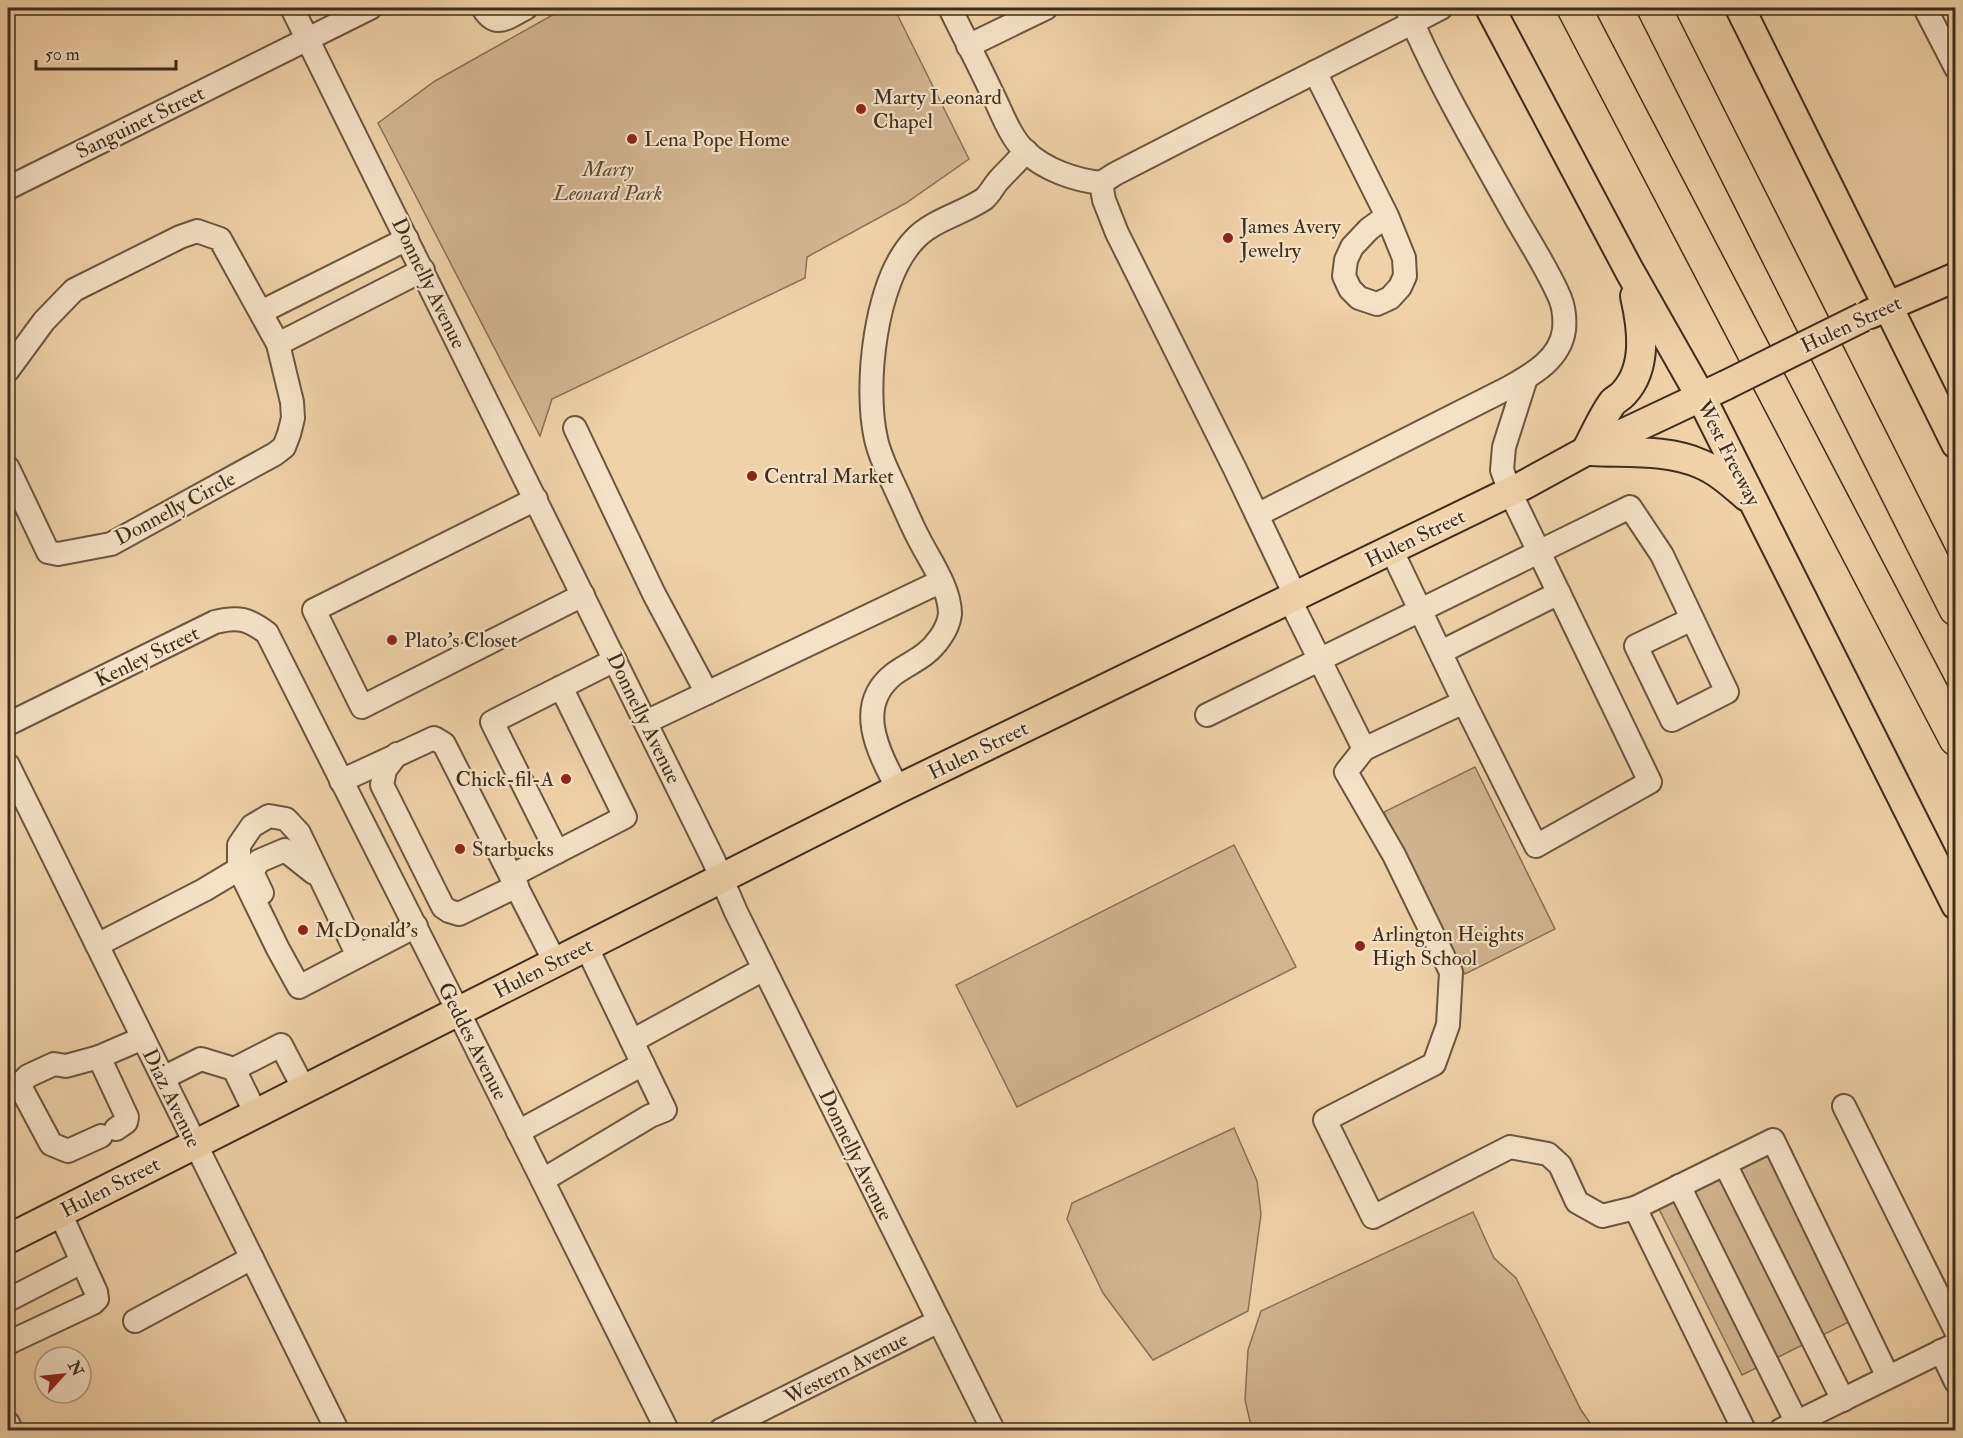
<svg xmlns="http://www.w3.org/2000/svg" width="1963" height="1438" viewBox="0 0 1963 1438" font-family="'IM FELL Double Pica',serif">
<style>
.green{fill:#d2b690;stroke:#887256;stroke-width:1.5}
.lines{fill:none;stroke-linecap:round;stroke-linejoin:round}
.minor-casing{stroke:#6a573f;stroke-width:26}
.major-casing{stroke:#3d2e1c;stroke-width:32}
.highway-casing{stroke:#3d2e1c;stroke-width:36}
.minor{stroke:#f5e2c6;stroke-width:22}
.major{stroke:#f0d2a8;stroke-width:28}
.highway{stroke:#f0d2a8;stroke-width:33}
.major-bridge-casing{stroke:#3d2e1c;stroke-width:32;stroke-linecap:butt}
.major-bridge{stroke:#f0d2a8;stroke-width:28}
.poi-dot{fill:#8f2418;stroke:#f5e2c6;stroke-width:2}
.labels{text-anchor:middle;stroke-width:4.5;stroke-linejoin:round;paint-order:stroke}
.poi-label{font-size:21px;fill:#3d2e1c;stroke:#f5e2c6;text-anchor:start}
.street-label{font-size:21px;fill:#3d2e1c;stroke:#f5e2c6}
.park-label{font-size:21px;font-style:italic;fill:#5b4933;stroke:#f5e2c6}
</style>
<rect width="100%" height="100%" fill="#f0d2a8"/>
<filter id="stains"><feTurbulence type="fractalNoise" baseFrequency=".00333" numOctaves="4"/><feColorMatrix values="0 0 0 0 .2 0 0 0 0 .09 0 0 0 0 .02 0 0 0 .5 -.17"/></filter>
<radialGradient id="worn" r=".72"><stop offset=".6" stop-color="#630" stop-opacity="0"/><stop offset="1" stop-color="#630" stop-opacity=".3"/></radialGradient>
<g class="green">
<polygon points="565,8 894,8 969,159 906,203 807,257 805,278 552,399 540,436 378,123 435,81"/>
<polygon points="1475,767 1555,929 1465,974 1384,812"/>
<polygon points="1234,845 1296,967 1017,1107 956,985"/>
<polygon points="1234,1128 1257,1181 1261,1214 1248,1311 1153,1360 1103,1293 1067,1219 1072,1203"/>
<polygon points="1772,1132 1863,1315 1742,1375 1651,1193"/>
<polygon points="1473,1212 1494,1258 1516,1278 1581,1410 1595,1430 1252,1430 1245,1400 1248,1350 1261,1311"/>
</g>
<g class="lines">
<g class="minor-casing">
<g id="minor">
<polyline points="292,8 713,859 736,912 993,1430"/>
<path d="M483,8C496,30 507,17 526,8"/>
<path d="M950,8C963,35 978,63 991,91C1001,110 1009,136 1025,151C1045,170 1075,180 1101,183L1115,174L1183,139L1414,22L1406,8"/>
<polyline points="1925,8 1956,68"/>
<polyline points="968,46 1046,8"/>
<polyline points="1315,72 1387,216 1404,258 1405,276 1400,287 1390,298 1377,304 1359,298 1350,289 1344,276 1346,260 1352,247 1369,229 1387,216"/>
<polyline points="1101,183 1104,200 1117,233 1235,469 1295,595"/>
<polyline points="8,188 370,8"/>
<polyline points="261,312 407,239"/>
<polyline points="278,344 423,270"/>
<polyline points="8,370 44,321 74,290 180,237 197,231 220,239 278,344 292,402 293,418 289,434 284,447 275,454 111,544 58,554 48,552 8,468"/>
<polyline points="575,428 654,594 707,693"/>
<polyline points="536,499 314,610 362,707 583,595"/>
<path d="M1257,515L1510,387C1533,374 1560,359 1564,330C1565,319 1564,308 1560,298C1548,270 1531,244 1516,218C1481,155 1444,93 1415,28L1414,22L1441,8"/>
<polyline points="1391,549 1464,702"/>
<polyline points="1289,598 1364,749 1346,772 1394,855 1451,972 1448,1025 1434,1064 1325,1120 1373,1217 1510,1147 1548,1154 1560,1165 1577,1202 1602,1216 1635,1208 1744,1430"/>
<polyline points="1441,652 1559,593"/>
<polyline points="561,687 625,817 557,852 492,722 615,660"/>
<polyline points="1207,715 1630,507 1662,555 1727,692 1672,720 1636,646 1692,619"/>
<polyline points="646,722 929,587 941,583"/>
<path d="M8,724L215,622C239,616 248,619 267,633L458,1011L667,1430"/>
<polyline points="1364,749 1464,702 1536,846 1650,782 1510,492 1502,470 1504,447 1526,378"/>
<polyline points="397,754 385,770 382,785 443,907 449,911 459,914 517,886"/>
<polyline points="8,765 337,1430"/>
<polyline points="341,781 434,738 444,744 511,876"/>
<path d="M898,789C879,753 853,706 894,674C912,661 926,658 940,638C945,631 949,623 950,614C950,588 930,561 919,539C911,524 905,509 898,494C890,476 880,458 876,439C864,386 875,281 914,240C932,220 962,214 984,199C990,194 993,187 998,181C1007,171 1017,162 1026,151"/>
<polyline points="239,869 278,949 299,987 416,926"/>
<polyline points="262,893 252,872 259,861 285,850 314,873"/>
<polyline points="97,945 204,890 239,869 239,845 252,826 269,816 286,819 299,833 358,956"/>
<polyline points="555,962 511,876 557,852"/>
<polyline points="632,1041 764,969"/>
<polyline points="99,1057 127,1117 126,1122 116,1129"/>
<polyline points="234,1069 256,1114"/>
<polyline points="163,1078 201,1059 234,1069 281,1045 304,1089"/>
<polyline points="1844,1106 1956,1331"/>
<polyline points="518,1132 643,1064"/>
<polyline points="101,1136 68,1151 51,1144 21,1088 23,1081 28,1076 54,1064 66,1066 99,1057 143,1038"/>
<polyline points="1725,1164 1843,1400"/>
<polyline points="543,1180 650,1116 665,1110 586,946"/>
<polyline points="1679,1186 1797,1423"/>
<polyline points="1635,1208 1773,1140 1888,1377"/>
<polyline points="8,1300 82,1262"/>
<polyline points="135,1321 252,1258"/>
<polyline points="8,1343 93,1303 97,1299 96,1292 60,1213"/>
<polyline points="1941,1351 1956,1382"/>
<polyline points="8,1423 11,1430"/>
<polyline points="721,1430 939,1321"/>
<polyline points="1781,1430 1956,1344"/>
</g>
</g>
<g class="major-casing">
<g id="major">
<polyline points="1490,8 1629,270 1701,397 1956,905"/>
<polyline points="1740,8 1956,444"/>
<polyline points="1870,314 1956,277"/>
<path d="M1586,451C1594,436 1603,415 1613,402C1616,399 1621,397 1624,393C1648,367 1642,327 1635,296"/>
<path d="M1591,451C1626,453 1668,449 1701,464C1718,471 1732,484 1746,496"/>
<polyline points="8,1239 898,789 1524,485 1586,451 1726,385"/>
</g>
</g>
<g class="highway-casing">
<g id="highway">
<polyline points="1574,8 1956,739"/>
<polyline points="1654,8 1956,609"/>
</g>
</g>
<use href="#minor" class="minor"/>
<use href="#major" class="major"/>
<use href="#highway" class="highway"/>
<g class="major-bridge-casing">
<polyline id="major-bridge" points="1726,385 1863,317"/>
</g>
<use href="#major-bridge" class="major-bridge"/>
</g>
<g class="poi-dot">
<circle cx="861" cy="109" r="6"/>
<circle cx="632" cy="139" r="6"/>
<circle cx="1228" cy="238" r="6"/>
<circle cx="752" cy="476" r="6"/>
<circle cx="392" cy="640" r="6"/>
<circle cx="566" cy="779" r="6"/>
<circle cx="460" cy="849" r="6"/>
<circle cx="303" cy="930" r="6"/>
<circle cx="1360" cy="946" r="6"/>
</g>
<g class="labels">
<g class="poi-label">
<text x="873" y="104">Marty Leonard<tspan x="873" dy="24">Chapel</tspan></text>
<text x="644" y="146">Lena Pope Home</text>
<text x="1240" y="233">James Avery<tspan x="1240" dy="24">Jewelry</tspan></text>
<text x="764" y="483">Central Market</text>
<text x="404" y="647">Plato's Closet</text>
<text x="554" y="786" text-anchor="end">Chick-fil-A</text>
<text x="472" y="856">Starbucks</text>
<text x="315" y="937">McDonald's</text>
<text x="1372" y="941">Arlington Heights<tspan x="1372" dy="24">High School</tspan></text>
</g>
<g class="street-label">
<text transform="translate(140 122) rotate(-26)" y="7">Sanguinet Street</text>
<text transform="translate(429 283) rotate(64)" y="7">Donnelly Avenue</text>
<text transform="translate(1851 324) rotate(-25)" y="7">Hulen Street</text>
<text transform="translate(1729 453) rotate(63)" y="7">West Freeway</text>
<text transform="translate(175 508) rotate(-28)" y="7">Donnelly Circle</text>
<text transform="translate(1415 538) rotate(-26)" y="7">Hulen Street</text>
<text transform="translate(147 656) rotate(-26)" y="7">Kenley Street</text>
<text transform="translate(644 718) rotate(64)" y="7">Donnelly Avenue</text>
<text transform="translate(978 750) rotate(-26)" y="7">Hulen Street</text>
<text transform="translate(543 968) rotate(-27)" y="7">Hulen Street</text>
<text transform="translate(473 1041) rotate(63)" y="7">Geddes Avenue</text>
<text transform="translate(172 1098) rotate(64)" y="7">Diaz Avenue</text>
<text transform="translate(856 1155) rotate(64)" y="7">Donnelly Avenue</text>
<text transform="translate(110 1187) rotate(-27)" y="7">Hulen Street</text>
<text transform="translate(846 1368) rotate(-27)" y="7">Western Avenue</text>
</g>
<g class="park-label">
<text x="608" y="176">Marty<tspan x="608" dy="24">Leonard Park</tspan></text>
</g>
</g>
<rect width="1963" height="1438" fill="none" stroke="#f0d2a8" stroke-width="30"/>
<rect x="9" y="9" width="1945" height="1420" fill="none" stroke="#3d2e1c" stroke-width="3"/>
<rect x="15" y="15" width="1933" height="1408" fill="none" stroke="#3d2e1c" stroke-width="1.5"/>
<g transform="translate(63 1375) rotate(63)"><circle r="28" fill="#f5e2c6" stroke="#ab9a82" stroke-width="1.5"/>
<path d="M0-4.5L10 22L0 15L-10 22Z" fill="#8f2418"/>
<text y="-9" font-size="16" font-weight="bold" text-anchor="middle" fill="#3d2e1c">N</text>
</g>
<path d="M36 60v9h140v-9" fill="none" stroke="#3d2e1c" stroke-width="3"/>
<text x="45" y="60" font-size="18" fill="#3d2e1c" stroke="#f5e2c6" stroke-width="4.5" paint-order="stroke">50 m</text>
<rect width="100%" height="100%" filter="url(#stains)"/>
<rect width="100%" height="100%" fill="url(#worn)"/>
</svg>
